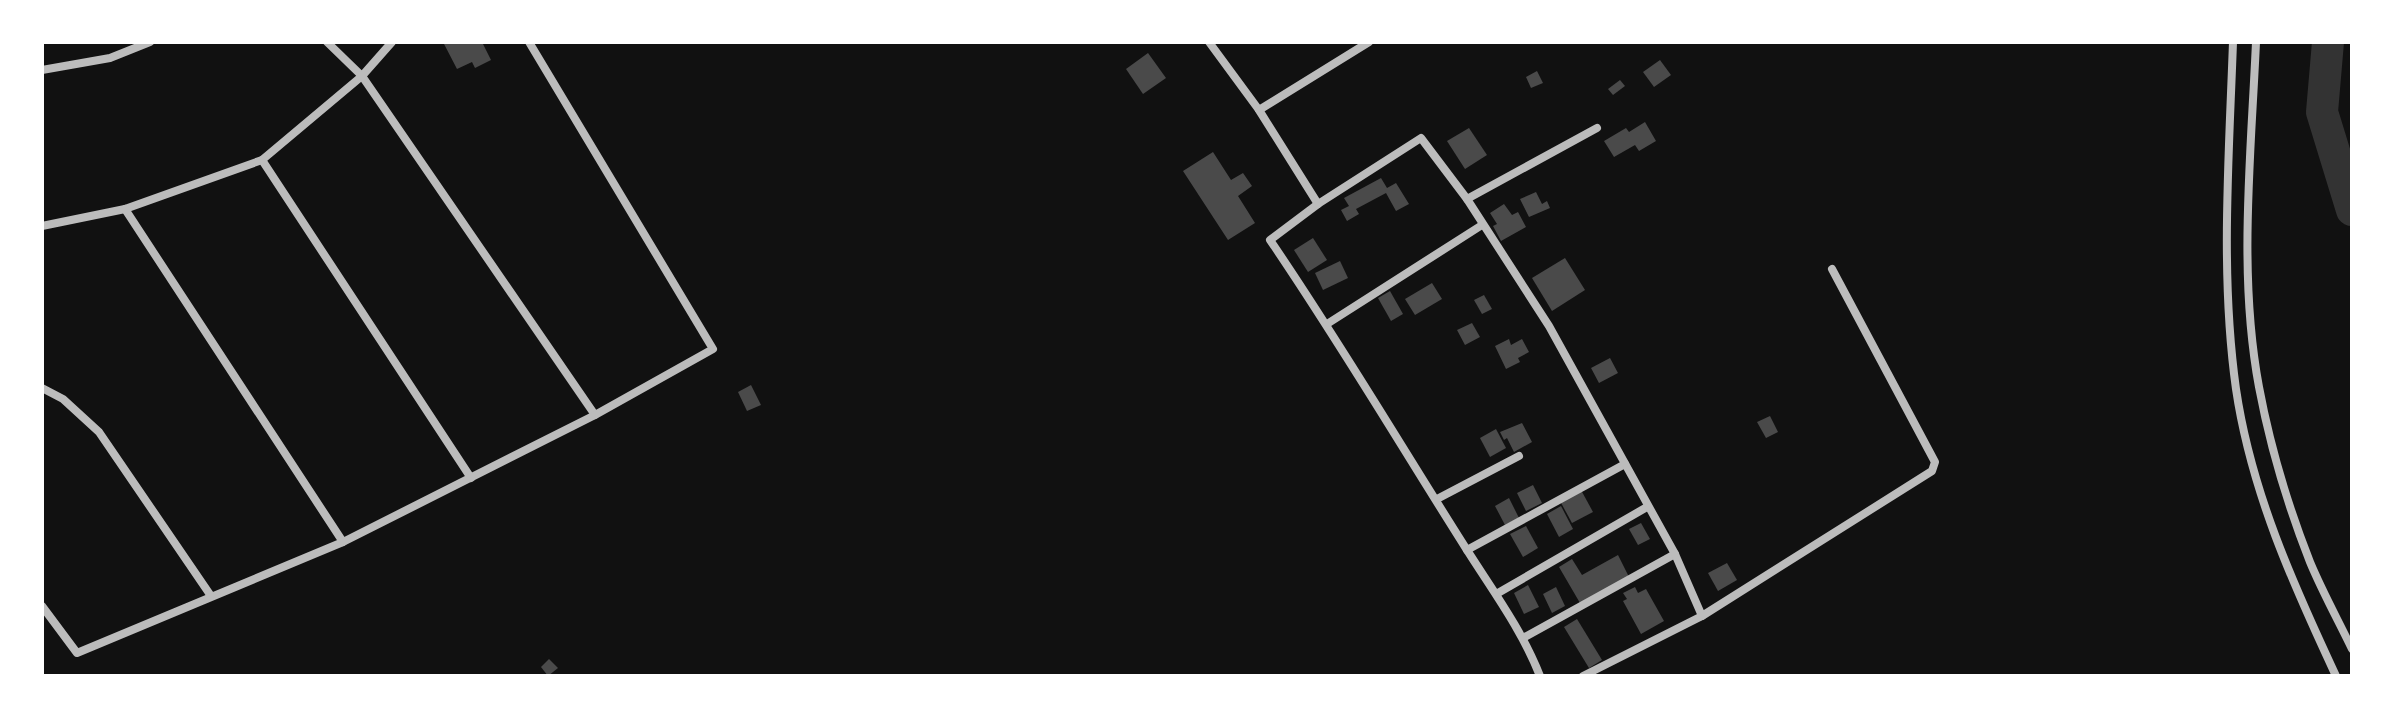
<svg xmlns="http://www.w3.org/2000/svg" width="2394" height="718" viewBox="0 0 2394 718" font-family="'Roboto Condensed',sans-serif">
<style>
.lines{fill:none;stroke-linecap:round;stroke-linejoin:round}
.river{stroke:#333;stroke-width:32}
.building{fill:#4a4a4a}
.minor{stroke:#bcbcbc;stroke-width:8}
</style>
<rect width="100%" height="100%" fill="#111"/>
<g class="lines">
<polyline class="river" points="2328,42 2322,112 2352,210"/>
</g>
<g class="building">
<polygon points="443,42 482,42 491,60 475,68 472,62 457,69"/>
<polygon points="1148,53 1166,78 1143,94 1126,69"/>
<polygon points="1660,60 1671,75 1654,87 1643,72"/>
<polygon points="1537,71 1543,83 1531,88 1526,77"/>
<polygon points="1620,80 1625,86 1613,95 1608,89"/>
<polygon points="1645,122 1656,141 1639,151 1635,145 1614,157 1604,141 1626,128 1629,132"/>
<polygon points="1469,128 1487,155 1465,169 1447,141"/>
<polygon points="1213,152 1231,180 1243,173 1252,186 1238,196 1255,223 1228,240 1183,171"/>
<polygon points="1381,178 1387,188 1396,183 1409,204 1396,211 1386,193 1356,209 1359,214 1347,221 1341,210 1349,206 1344,198"/>
<polygon points="1536,192 1542,204 1547,201 1550,208 1529,217 1520,199"/>
<polygon points="1504,204 1512,215 1518,212 1526,227 1501,241 1493,226 1497,224 1490,213"/>
<polygon points="1313,238 1327,260 1308,272 1294,250"/>
<polygon points="1565,258 1585,290 1552,311 1532,278"/>
<polygon points="1340,261 1348,278 1323,290 1315,273"/>
<polygon points="1432,283 1442,299 1415,315 1405,299"/>
<polygon points="1390,291 1403,314 1391,321 1378,298"/>
<polygon points="1484,295 1492,309 1482,314 1474,300"/>
<polygon points="1472,323 1480,337 1465,345 1457,330"/>
<polygon points="1509,339 1511,345 1522,339 1529,352 1518,358 1520,362 1506,369 1495,346"/>
<polygon points="1610,358 1618,373 1599,383 1591,368"/>
<polygon points="751,385 761,405 747,411 738,392"/>
<polygon points="1770,416 1778,432 1766,438 1757,422"/>
<polygon points="1522,423 1532,442 1514,452 1507,438 1504,440 1500,432"/>
<polygon points="1496,429 1506,448 1490,457 1480,438"/>
<polygon points="1533,485 1542,503 1526,511 1517,493"/>
<polygon points="1581,490 1593,512 1572,523 1560,501"/>
<polygon points="1509,498 1519,518 1505,525 1495,506"/>
<polygon points="1561,506 1573,529 1559,537 1547,514"/>
<polygon points="1641,523 1650,539 1638,545 1629,529"/>
<polygon points="1526,526 1538,548 1523,557 1510,534"/>
<polygon points="1618,555 1629,577 1580,603 1559,567 1572,559 1582,575"/>
<polygon points="1727,563 1737,580 1718,591 1708,573"/>
<polygon points="1528,585 1539,607 1524,614 1514,593"/>
<polygon points="1556,587 1565,606 1552,613 1543,594"/>
<polygon points="1635,587 1638,593 1646,589 1664,621 1641,634 1623,601 1627,599 1623,593"/>
<polygon points="1577,619 1602,660 1589,668 1564,627"/>
<polygon points="549,659 558,668 548,676 541,667"/>
</g>
<g class="lines">
<g class="minor">
<polyline points="327,42 362,76 595,415"/>
<polyline points="1209,42 1259,110 1318,204"/>
<path d="M2233,42C2229,157 2220,275 2236,389C2251,491 2293,584 2336,676"/>
<path d="M2256,42C2251,156 2238,275 2259,387C2270,446 2288,506 2310,562C2322,591 2338,620 2352,649"/>
<polyline points="42,70 110,58 150,42"/>
<polyline points="1259,110 1369,42"/>
<polyline points="262,160 471,478"/>
<polyline points="1467,199 1597,128"/>
<polyline points="125,209 343,542"/>
<polyline points="42,226 125,209 262,160 362,76 392,42"/>
<polyline points="1327,324 1482,225"/>
<polyline points="42,388 63,399 99,432 211,596"/>
<polyline points="1437,499 1519,456"/>
<polyline points="1467,550 1625,464"/>
<polyline points="1498,593 1647,507"/>
<polyline points="42,606 77,653 343,542 595,415 713,349 529,42"/>
<polyline points="1523,638 1675,554"/>
<path d="M1540,676C1522,630 1493,591 1467,550C1401,446 1339,341 1270,240L1318,204L1421,138L1467,199L1549,326L1675,554L1702,616L1932,471L1935,462L1832,269"/>
<polyline points="1583,676 1702,616"/>
</g>
</g>
<rect width="2394" height="718" fill="none" stroke="#ffffff" stroke-width="88"/>
</svg>
